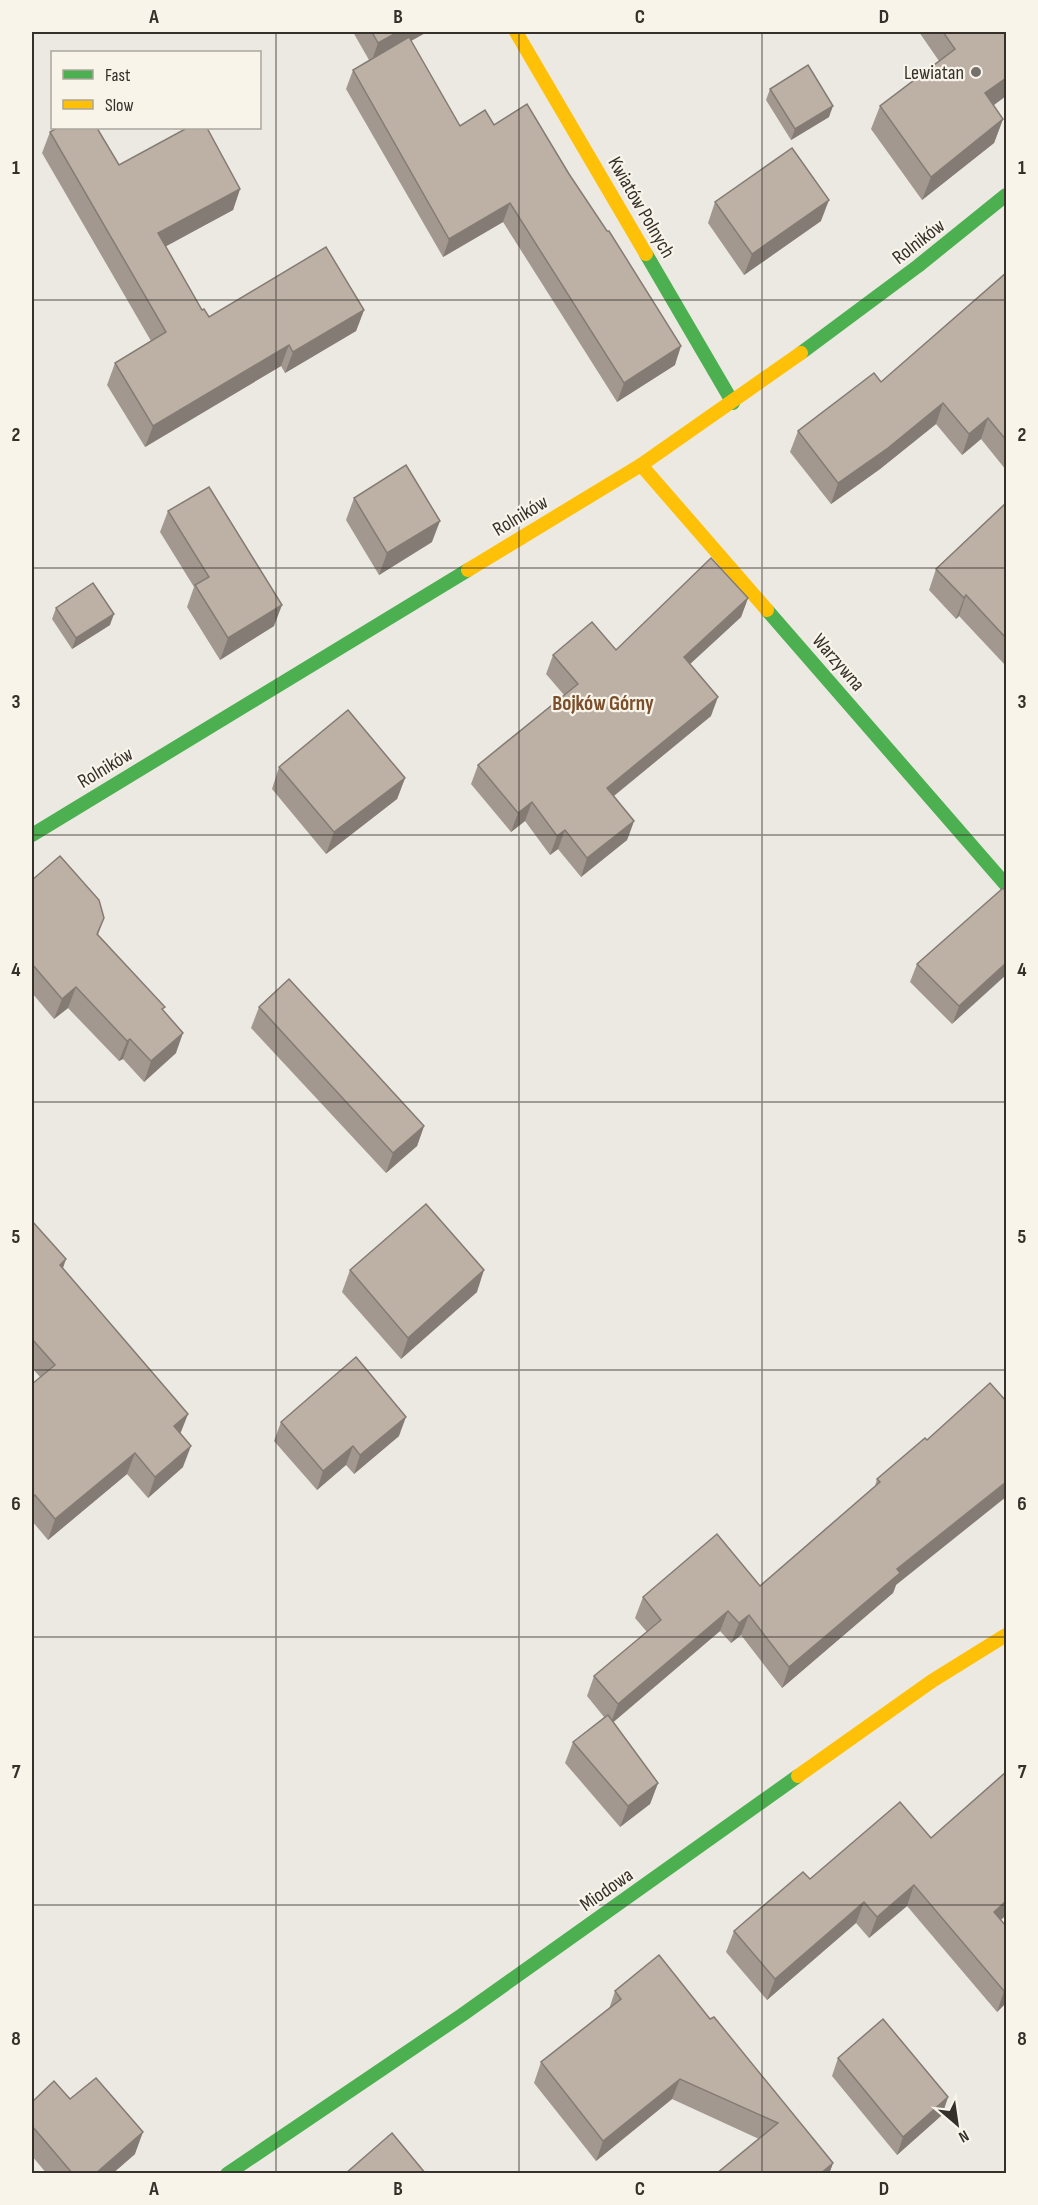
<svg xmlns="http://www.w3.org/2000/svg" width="1038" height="2205" viewBox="0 0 1038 2205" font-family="'Sofia Sans Condensed',sans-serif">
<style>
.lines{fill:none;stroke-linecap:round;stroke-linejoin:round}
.fast{stroke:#4caf50;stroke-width:14}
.slow{stroke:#ffc107;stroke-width:14}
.wall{fill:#a3988f}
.shaded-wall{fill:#847c74}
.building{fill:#bdb1a6;stroke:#847c74;stroke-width:1.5}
.grid{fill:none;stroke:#35302a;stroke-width:1.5;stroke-opacity:0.55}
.poi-dot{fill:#75716a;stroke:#f8f4ea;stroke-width:2}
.labels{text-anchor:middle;stroke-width:4.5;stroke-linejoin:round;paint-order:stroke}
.poi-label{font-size:20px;fill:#35302a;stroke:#f8f4ea;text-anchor:end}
.street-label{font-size:20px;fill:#35302a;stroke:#f8f4ea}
.neighbourhood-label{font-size:21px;font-weight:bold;fill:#7b4f2c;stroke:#f8f4ea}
.neatline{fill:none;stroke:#35302a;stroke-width:2}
.grid-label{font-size:20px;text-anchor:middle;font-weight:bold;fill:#35302a}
</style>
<rect width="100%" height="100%" fill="#ebe9e2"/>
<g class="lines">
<g class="fast">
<polyline points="646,254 733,403"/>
<polyline points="801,353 918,266 1006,195"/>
<polyline points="767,610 1006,885"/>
<polyline points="32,835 468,570"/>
<polyline points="227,2174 462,2015 798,1776"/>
</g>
<g class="slow">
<polyline points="516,32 646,254"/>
<polyline points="641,465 767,610"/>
<polyline points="468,570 641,465 801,353"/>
<polyline points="798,1776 932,1681 1006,1635"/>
</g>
</g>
<g class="wall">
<polygon points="353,32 427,32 411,41 460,126 494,125 675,365 617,402 503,222 443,257 346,89 353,70 369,60"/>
<polygon points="919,32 1006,32 1006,96 994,105 1003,119 994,143 922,200 871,129 880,106 939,61"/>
<polygon points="770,89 829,117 791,140 766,100"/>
<polygon points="50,132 119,165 240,189 233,210 165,246 202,310 209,317 364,310 356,331 285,373 281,366 145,447 107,385 115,363 151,341 42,153"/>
<polygon points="715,202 821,221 744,275 708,223"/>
<polygon points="1006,273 1006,470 981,439 962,455 936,424 880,469 831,504 790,452 798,431 881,382"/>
<polygon points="354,498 432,542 379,575 346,520"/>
<polygon points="1006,503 1006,663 1005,665 959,616 956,619 929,590 936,569"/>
<polygon points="168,511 274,626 220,660 187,607 194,587 160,532"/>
<polygon points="748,598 741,617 690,664 711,716 614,796 634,821 627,840 581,877 558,849 550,855 525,821 511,832 471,784 478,765 564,695 546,674 553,655 616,650"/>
<polygon points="56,608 110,625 72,649 52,619"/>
<polygon points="1006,737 1006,746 1004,743"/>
<polygon points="279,767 405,778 397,799 326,854 272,789"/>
<polygon points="32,880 104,918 98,935 163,1011 176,1053 144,1082 123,1059 119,1061 68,1008 54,1019 32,993"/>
<polygon points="1006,892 952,1024 910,982 917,964"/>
<polygon points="259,1007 424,1126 417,1146 386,1173 251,1028"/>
<polygon points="32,1221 63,1269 188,1414 180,1434 183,1467 148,1498 127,1474 48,1540 32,1521 32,1384 40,1377 32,1368"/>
<polygon points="350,1270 477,1292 401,1359 342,1292"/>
<polygon points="281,1422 399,1436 354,1474 346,1465 317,1490 274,1441"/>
<polygon points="925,1438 896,1585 893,1593 782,1688 741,1635 731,1643 720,1631 613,1722 658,1783 650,1804 620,1827 565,1763 573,1742 604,1717 587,1696 594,1676 647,1632 635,1618 643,1597 760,1586 875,1486 877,1479"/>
<polygon points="1006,1772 1006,1915 1001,1920 1006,2003 997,2012 907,1906 869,1938 856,1923 767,2000 726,1952 734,1931 810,1879 931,1838"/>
<polygon points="615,1991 710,2019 833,2163 829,2174 716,2174 759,2139 672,2099 596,2161 534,2083 541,2062 609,2009"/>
<polygon points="838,2058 948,2097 942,2115 897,2155 832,2076"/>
<polygon points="70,2099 135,2154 112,2174 47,2174 32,2156 32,2102"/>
</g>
<g class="shaded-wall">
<polygon points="398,32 427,32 371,63 378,43"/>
<polygon points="1006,78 1006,96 977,117 985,93"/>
<polygon points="833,106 829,117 791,140 795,129"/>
<polygon points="1003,119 994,143 922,200 931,177"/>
<polygon points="240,189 233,210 150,255 158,233"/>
<polygon points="829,200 821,221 744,275 752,254"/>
<polygon points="510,203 503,222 443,257 449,239"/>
<polygon points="364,310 356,331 285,373 293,352"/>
<polygon points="289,345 281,366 145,447 153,426"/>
<polygon points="681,346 675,365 617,402 624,383"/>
<polygon points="943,403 936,424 880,469 831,504 838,483"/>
<polygon points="988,418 981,439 962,455 969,434"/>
<polygon points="440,521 432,542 379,575 387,553"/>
<polygon points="966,595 959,616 956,619 964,598"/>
<polygon points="748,598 741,617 677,676 684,657"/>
<polygon points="282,605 274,626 220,660 228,638"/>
<polygon points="114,614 110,625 72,649 76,638"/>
<polygon points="718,697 711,716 600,807 607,788"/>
<polygon points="405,778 397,799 326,854 334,832"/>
<polygon points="532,802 525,821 511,832 518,813"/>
<polygon points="634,821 627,840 581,877 587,858"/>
<polygon points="565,830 558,849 550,855 557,836"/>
<polygon points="1006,963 1006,975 952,1024 959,1006"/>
<polygon points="76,987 68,1008 54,1019 62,999"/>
<polygon points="183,1033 176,1053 144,1082 151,1061"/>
<polygon points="130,1039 123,1059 119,1061 127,1041"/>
<polygon points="424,1126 417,1146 386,1173 393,1153"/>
<polygon points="66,1259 59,1280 60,1265"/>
<polygon points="484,1270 477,1292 401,1359 408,1338"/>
<polygon points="188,1414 180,1434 174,1426"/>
<polygon points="406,1417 399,1436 354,1474 360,1455"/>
<polygon points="191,1446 183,1467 148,1498 155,1477"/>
<polygon points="353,1446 346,1465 317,1490 323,1471"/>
<polygon points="135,1453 127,1474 48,1540 55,1519"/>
<polygon points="1006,1482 1006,1497 896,1585 893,1593 782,1688 789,1667 897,1569"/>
<polygon points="728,1611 720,1631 610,1725 618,1704"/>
<polygon points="749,1615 741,1635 731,1643 739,1623"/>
<polygon points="658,1783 650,1804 620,1827 628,1806"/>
<polygon points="914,1885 907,1906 869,1938 877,1917"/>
<polygon points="1006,1901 1006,1915 987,1933 994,1912"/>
<polygon points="864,1902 856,1923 767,2000 775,1979"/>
<polygon points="1006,1989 1006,2003 997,2012 1004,1991"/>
<polygon points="680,2079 672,2099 596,2161 603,2141"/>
<polygon points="948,2097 942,2115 897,2155 903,2137"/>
<polygon points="143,2132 135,2154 112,2174 95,2174"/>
<polygon points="833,2163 829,2174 820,2174"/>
</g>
<g class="building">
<polygon points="372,32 398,32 378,43"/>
<polygon points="943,32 1006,32 1006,78 985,93 1003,119 931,177 880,106 955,49"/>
<polygon points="409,37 460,126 485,110 494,125 527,104 569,174 607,231 609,231 681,346 624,383 510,203 449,239 353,70"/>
<polygon points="808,65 833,106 795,129 770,89"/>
<polygon points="57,128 97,128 119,165 187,128 207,128 240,189 158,233 202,310 204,309 209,317 326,247 364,310 293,352 289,345 153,426 115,363 166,332 50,132"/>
<polygon points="792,148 829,200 752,254 715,202"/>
<polygon points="1006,273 1006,440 988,418 969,434 943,403 888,448 838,483 798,431 874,373 881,382"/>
<polygon points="406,465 440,521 387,553 354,498"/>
<polygon points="209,487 282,605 228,638 195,585 209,577 168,511"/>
<polygon points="1006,503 1006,638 966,595 964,598 936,569"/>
<polygon points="711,558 748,598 684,657 718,697 607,788 634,821 587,858 565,830 557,836 532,802 518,813 478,765 578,684 553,655 592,622 616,650"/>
<polygon points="93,583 114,614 76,638 56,608"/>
<polygon points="348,710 405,778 334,832 279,767"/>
<polygon points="60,856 99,900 104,918 97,934 165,1007 162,1009 183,1033 151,1061 130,1039 127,1041 76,987 62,999 32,964 32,880"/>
<polygon points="1003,888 1006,892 1006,963 959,1006 917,964"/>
<polygon points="289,979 424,1126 393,1153 259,1007"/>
<polygon points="426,1204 484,1270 408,1338 350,1270"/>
<polygon points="32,1221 66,1259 60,1265 188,1414 174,1426 191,1446 155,1477 135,1453 55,1519 35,1495 32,1498 32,1384 55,1365 32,1339"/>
<polygon points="356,1357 406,1417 360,1455 353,1446 323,1471 281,1422"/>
<polygon points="990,1383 1006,1401 1006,1482 897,1569 900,1573 789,1667 749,1615 739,1623 728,1611 618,1704 594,1676 661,1620 643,1597 717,1534 760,1586 880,1482 877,1479 925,1438 927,1440"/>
<polygon points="608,1715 658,1783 628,1806 573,1742"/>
<polygon points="1006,1772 1006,1901 994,1912 1006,1926 1006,1989 1004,1991 914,1885 877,1917 864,1902 775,1979 734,1931 803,1872 810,1879 900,1802 931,1838"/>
<polygon points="659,1955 710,2019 714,2017 833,2163 820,2174 716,2174 778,2123 680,2079 603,2141 541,2062 621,1999 615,1991"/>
<polygon points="883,2019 948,2097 903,2137 838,2058"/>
<polygon points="96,2078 143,2132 95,2174 73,2174 32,2126 32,2102 54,2081 70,2099"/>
<polygon points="392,2133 426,2174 345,2174"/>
</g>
<path class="grid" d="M276,32V2174M519,32V2174M762,32V2174M32,300H1006M32,568H1006M32,835H1006M32,1102H1006M32,1370H1006M32,1637H1006M32,1905H1006"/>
<circle class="poi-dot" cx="976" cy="72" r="6"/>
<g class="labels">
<g class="poi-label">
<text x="964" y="79">Lewiatan</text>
</g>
<g class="street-label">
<text transform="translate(642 207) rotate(60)" y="7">Kwiatów Polnych</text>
<text transform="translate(918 241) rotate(-38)" y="7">Rolników</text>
<text transform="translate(520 515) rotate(-31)" y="7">Rolników</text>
<text transform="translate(839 662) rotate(49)" y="7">Warzywna</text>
<text transform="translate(105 767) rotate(-31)" y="7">Rolników</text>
<text transform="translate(606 1889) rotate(-35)" y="7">Miodowa</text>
</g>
<g class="neighbourhood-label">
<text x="603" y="710">Bojków Górny</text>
</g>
</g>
<rect width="1038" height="2205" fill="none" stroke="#f8f4ea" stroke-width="66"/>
<rect x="51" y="51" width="210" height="78" fill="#f8f4ea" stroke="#aaa69d" stroke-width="1.5"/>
<rect x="63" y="70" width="30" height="9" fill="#4caf50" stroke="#aaa69d" stroke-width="1.5"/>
<text x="105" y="81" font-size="18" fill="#35302a">Fast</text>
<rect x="63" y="100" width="30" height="9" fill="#ffc107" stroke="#aaa69d" stroke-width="1.5"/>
<text x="105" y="111" font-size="18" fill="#35302a">Slow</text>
<g transform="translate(957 2124) rotate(151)" stroke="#f8f4ea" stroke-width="4.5" paint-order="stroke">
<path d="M0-4.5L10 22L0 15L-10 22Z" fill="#35302a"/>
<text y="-9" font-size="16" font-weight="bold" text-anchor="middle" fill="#35302a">N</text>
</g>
<rect x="33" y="33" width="972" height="2139" class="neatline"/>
<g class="grid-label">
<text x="154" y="23">A</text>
<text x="398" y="23">B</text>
<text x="640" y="23">C</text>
<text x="884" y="23">D</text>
<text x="16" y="174">1</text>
<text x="1022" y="174">1</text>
<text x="16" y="441">2</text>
<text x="1022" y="441">2</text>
<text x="16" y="708">3</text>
<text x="1022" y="708">3</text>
<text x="16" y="976">4</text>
<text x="1022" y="976">4</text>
<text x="16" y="1243">5</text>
<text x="1022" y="1243">5</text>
<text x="16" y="1510">6</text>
<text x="1022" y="1510">6</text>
<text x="16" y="1778">7</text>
<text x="1022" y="1778">7</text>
<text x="16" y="2045">8</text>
<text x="1022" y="2045">8</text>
<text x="154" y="2195">A</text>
<text x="398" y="2195">B</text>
<text x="640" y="2195">C</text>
<text x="884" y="2195">D</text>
</g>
</svg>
